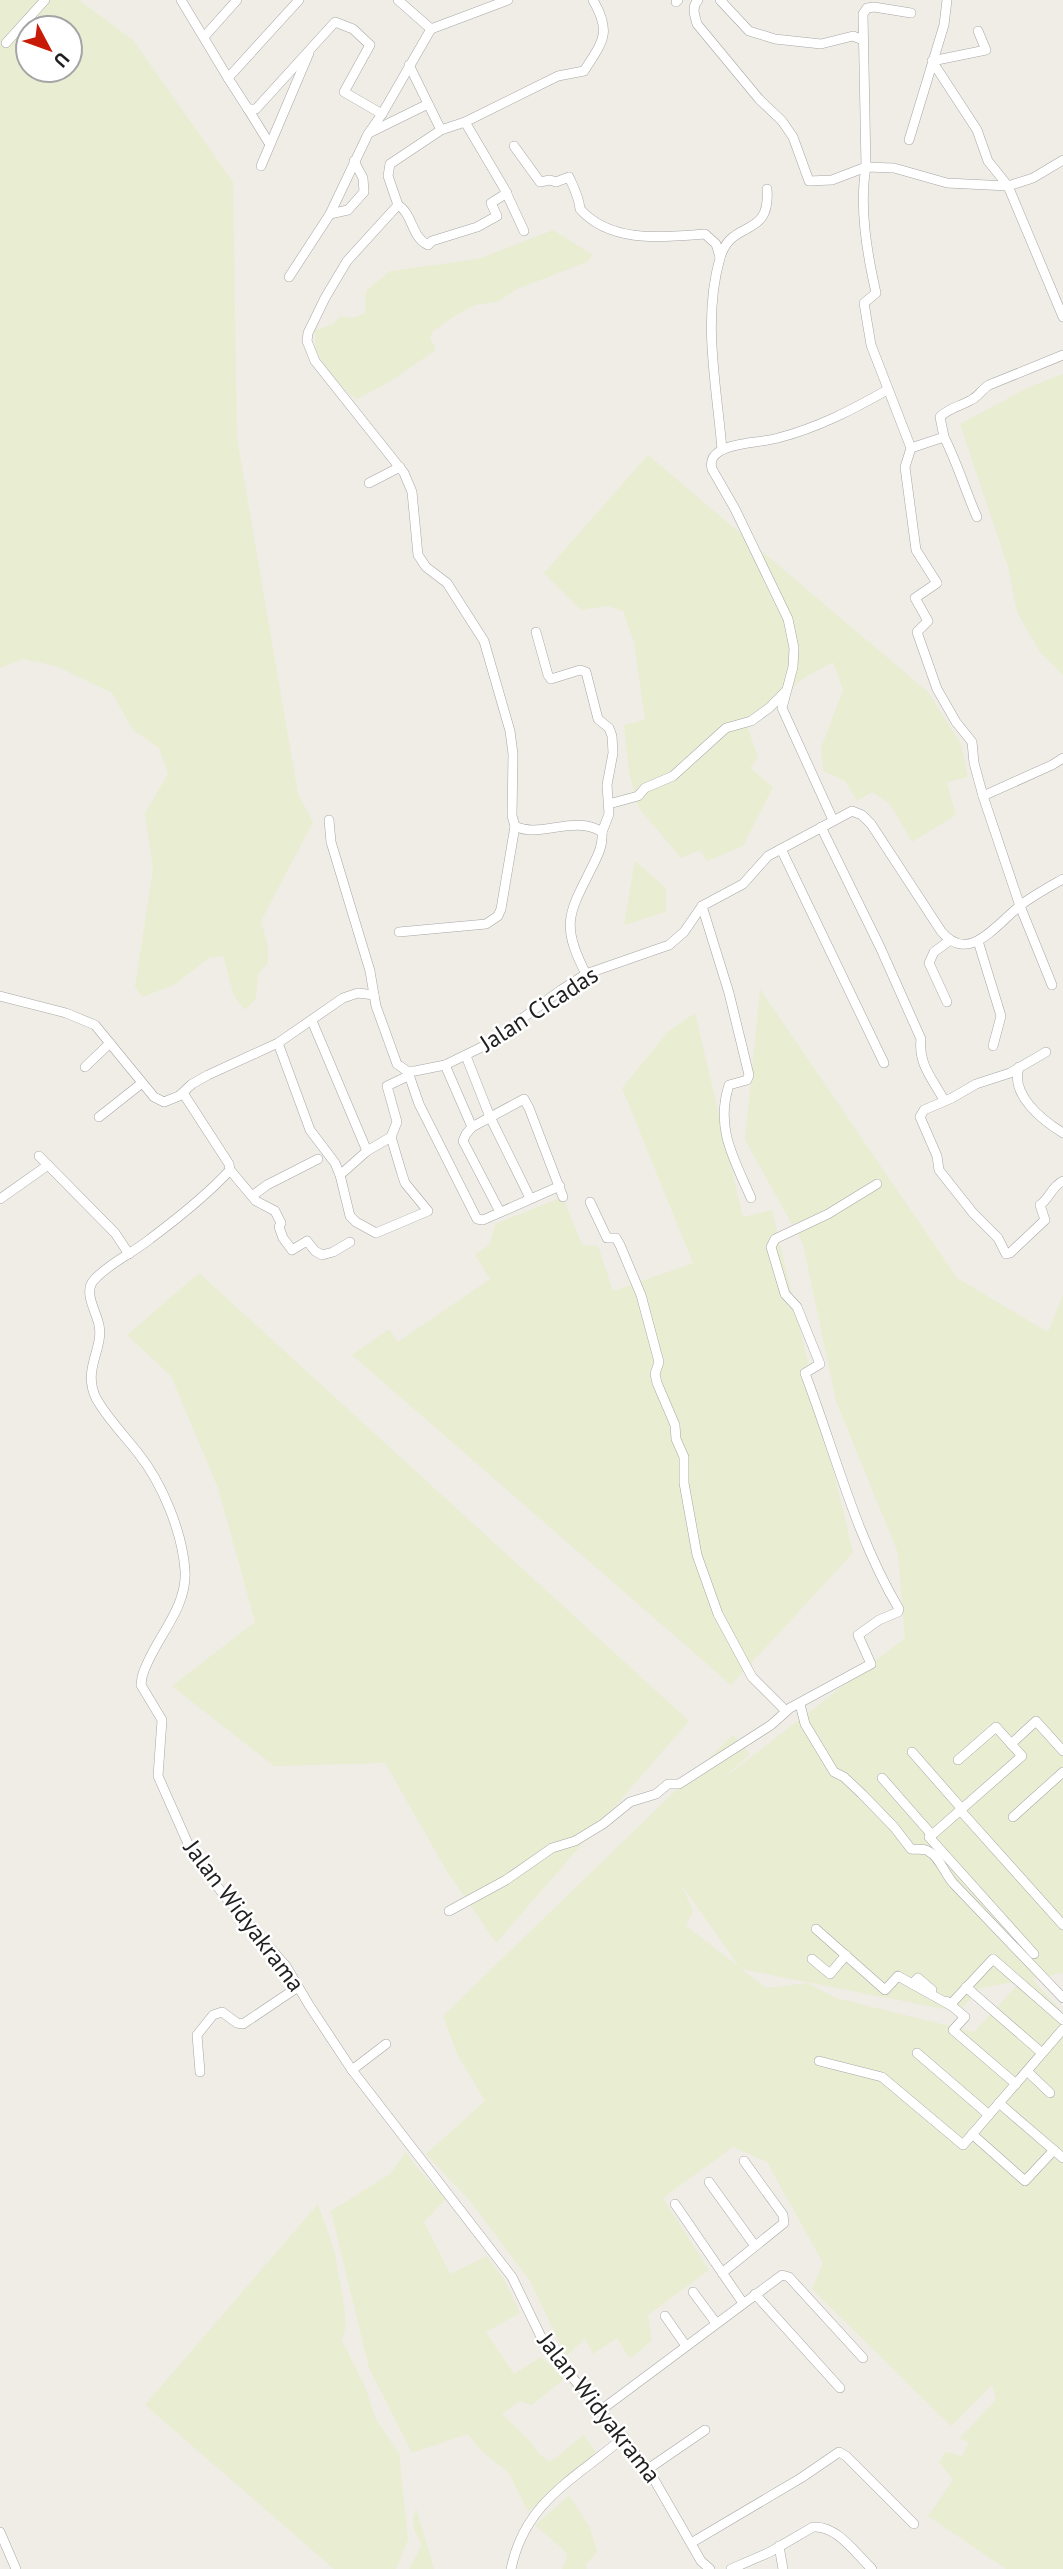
<svg xmlns="http://www.w3.org/2000/svg" width="1063" height="2569" viewBox="0 0 1063 2569" font-family="'PT Sans',sans-serif">
<style>
.farmland{fill:#e9edd2;fill-rule:evenodd}
.lines{fill:none;stroke-linecap:round;stroke-linejoin:round}
.street-casing{stroke:#a6a6a6;stroke-width:10}
.street{stroke:#fff;stroke-width:9}
.labels{text-anchor:middle;stroke-width:5;stroke-linejoin:round;paint-order:stroke}
.street-label{font-size:24px;fill:#1f1f1f;stroke:#fff}
</style>
<rect width="100%" height="100%" fill="#f0ede6"/>
<g class="farmland">
<path d="M0,0H79L133,40L233,182L237,438L298,794L313,822L261,921L268,946V963L258,974L256,999L245,1010L234,996L223,956L209,958L174,985L142,997L135,987L153,870L145,813L168,774L159,748L133,730L112,693L56,666L23,659L0,668ZM28,28H70V70H28Z"/>
<polygon points="553,230 593,255 587,262 517,289 497,302 475,305 458,314 433,331 430,338 436,350 389,382 357,399 347,392 329,372 316,351 315,330 332,325 341,316 351,318 365,314 366,291 390,271 478,259"/>
<polygon points="1063,374 1063,675 1040,652 1017,612 1008,567 960,424 1029,387"/>
<polygon points="648,455 928,692 961,744 968,777 947,782 956,815 912,842 890,804 872,792 857,801 845,781 823,771 821,748 843,690 833,662 807,676 746,723 758,758 750,768 773,787 743,846 707,861 700,850 681,858 639,808 629,773 624,725 645,720 634,642 623,611 607,606 581,610 544,573"/>
<polygon points="635,861 666,888 666,912 624,925"/>
<path d="M760,989L957,1278L1048,1332L1063,1295V1973L1032,1979L1063,2013V2569H1006L928,2516L953,2480L939,2462L945,2452L962,2456L969,2443L960,2438L996,2400L992,2385L951,2426L812,2289L823,2263L767,2162L733,2147L663,2198L709,2270L648,2315L652,2340L630,2359L617,2338L593,2354L585,2339L566,2356L530,2281L471,2202L426,2154L485,2101L457,2054L443,2016L733,1735L750,1754L720,1781L905,1638L898,1553L836,1401L803,1244L745,1140ZM681,1884L738,1965V1966L686,1926L693,1911ZM741,1969L959,2012L980,1988L1021,1981L974,2032L836,1998L807,1983L766,1988Z"/>
<polygon points="695,1013 743,1217 772,1210 853,1553 731,1685 352,1355 389,1329 398,1342 490,1279 475,1255 490,1244 495,1224 563,1197 582,1245 598,1246 613,1291 693,1263 622,1088 668,1032"/>
<polygon points="199,1273 689,1721 496,1943 445,1868 385,1763 274,1766 172,1686 255,1622 218,1488 171,1376 127,1335"/>
<polygon points="406,2152 419,2170 446,2199 424,2222 450,2274 487,2256 506,2283 520,2313 486,2332 514,2374 541,2357 564,2379 532,2405 520,2401 502,2414 530,2441 539,2454 550,2462 584,2435 596,2453 528,2512 509,2473 480,2450 468,2434 412,2453 369,2368 331,2211 390,2174"/>
<polygon points="318,2204 335,2253 344,2305 346,2326 342,2340 366,2389 376,2420 399,2453 408,2540 396,2569 334,2569 145,2405"/>
<polygon points="569,2496 590,2527 597,2552 585,2565 587,2569 562,2569 567,2557 564,2550 535,2525"/>
<polygon points="416,2508 434,2569 409,2569 422,2545 415,2532 413,2520"/>
</g>
<g class="lines">
<g class="street-casing">
<g id="street">
<polyline points="181,0 228,78 299,0"/>
<polyline points="398,0 431,29 508,0"/>
<path d="M698,0C691,7 695,16 697,24L759,99L782,121L793,137L809,181L832,180L866,167L894,168L947,183L1008,186L1033,178L1063,160"/>
<polyline points="720,0 749,31 775,39 821,44 853,36 863,40"/>
<polyline points="676,2 678,0"/>
<path d="M911,13L874,7L867,8L863,14L866,167C859,207 867,253 876,293L864,303L871,345L911,448L905,467L916,550L937,583L915,598L928,621L917,632L937,689L956,722L972,742L974,763L983,796L1020,906L1052,985"/>
<polyline points="978,31 986,50 932,61 977,130 988,161 1008,186 1063,317"/>
<polyline points="204,37 237,0"/>
<polyline points="6,43 45,0"/>
<polyline points="409,65 441,130"/>
<polyline points="228,78 248,109"/>
<polyline points="465,122 504,188 524,231"/>
<polyline points="369,133 428,104"/>
<polyline points="909,140 944,25 947,0"/>
<polyline points="269,143 248,109 256,109 335,22 353,29 370,45 344,92 382,114"/>
<path d="M514,146L540,182L550,180L556,182L569,177C574,188 579,197 580,209C611,244 664,237 705,234L716,244L720,257"/>
<polyline points="261,166 309,53"/>
<path d="M398,205C413,214 411,237 428,245L432,241L477,227L497,216L491,203L507,193"/>
<polyline points="330,214 348,210 364,192 363,178 354,161"/>
<polyline points="289,277 330,214 368,134 382,114 431,29"/>
<path d="M944,437L940,417C948,408 961,406 971,400C978,397 982,389 989,385L1063,355"/>
<path d="M911,448L944,437C957,462 965,490 977,517"/>
<path d="M722,450C717,387 702,321 720,258C731,218 771,240 767,189"/>
<polyline points="369,483 400,467"/>
<polyline points="536,632 548,675 551,679 580,670 586,672 598,719 609,728 612,736 613,753 607,785 609,814 602,832"/>
<polyline points="983,796 1052,765 1063,758"/>
<polyline points="609,804 638,796 645,788 673,776 726,728 751,721 769,708 785,692"/>
<polyline points="329,820 331,842 370,971 374,995"/>
<path d="M833,820L782,708L793,667L794,648L788,619L735,509L712,469C710,461 712,456 720,451C735,442 760,443 778,438C817,428 852,410 887,390"/>
<path d="M821,827L880,947L921,1039C918,1064 932,1078 944,1100"/>
<polyline points="781,849 884,1063"/>
<path d="M702,906L729,993L749,1075L747,1080L729,1085C715,1128 734,1159 751,1198"/>
<polyline points="399,932 486,924 498,916 501,909 515,826"/>
<polyline points="978,941 1001,1016 993,1046"/>
<path d="M586,974C559,922 570,912 594,863C599,853 603,844 602,832C575,814 539,839 515,826L512,816L513,754L510,731L484,641L447,583L426,567L418,555L412,492L404,473L315,361L307,341L308,333L325,298L347,261L398,205L388,176L390,164L441,130L465,122L558,76L584,71C603,41 612,33 593,0"/>
<path d="M0,996L66,1013L95,1025L154,1097L164,1102L179,1096L192,1084L208,1075L278,1043L343,998L358,993L374,995L376,1006L397,1064L407,1071H415L445,1065L486,1045L561,990L586,974L669,945L684,932L702,906L743,884L768,856L852,811L862,815L871,824L941,931C969,966 997,923 1021,905C1034,895 1049,887 1063,879"/>
<polyline points="947,1002 929,963 934,952 949,941"/>
<polyline points="312,1021 367,1151"/>
<polyline points="278,1043 310,1130 335,1163 340,1175 350,1216 356,1222 376,1233 428,1211 405,1183 402,1174 391,1137 397,1122 387,1086 408,1076"/>
<path d="M1046,1052L1010,1073L976,1084L952,1098L924,1110L920,1117L937,1156L939,1170L973,1213L998,1238L1006,1254L1010,1253L1045,1220L1040,1205C1050,1198 1051,1187 1063,1181"/>
<polyline points="466,1056 490,1117 530,1198"/>
<polyline points="445,1065 472,1127"/>
<polyline points="85,1067 110,1043"/>
<path d="M1019,1067C1010,1095 1042,1120 1063,1133"/>
<polyline points="408,1072 419,1104 477,1219 483,1220 560,1186"/>
<path d="M183,1093L229,1164L230,1170C207,1195 178,1218 150,1239C133,1253 109,1263 94,1280C83,1292 96,1311 99,1325C104,1349 82,1369 96,1398C107,1418 124,1435 138,1453C162,1483 182,1531 185,1570C188,1610 152,1641 142,1677L141,1685L162,1720L158,1776L193,1855L227,1899L286,1966L309,2005L352,2070L512,2277L544,2343L648,2469L701,2561L710,2569"/>
<polyline points="99,1117 142,1083"/>
<polyline points="39,1156 115,1233 129,1254"/>
<polyline points="230,1170 256,1201 275,1211 281,1223 279,1227 283,1238 292,1250 307,1241 315,1251 322,1255 333,1252 350,1242"/>
<polyline points="340,1175 367,1151 391,1137"/>
<polyline points="252,1196 267,1185 318,1159"/>
<polyline points="0,1199 48,1165"/>
<polyline points="590,1202 607,1238 616,1238 620,1245 641,1295 659,1362 655,1374 657,1383 675,1425 676,1439 684,1457 684,1483 697,1555 718,1614 752,1677 786,1711"/>
<polyline points="500,1212 463,1141 466,1134 472,1127 524,1099 529,1108 563,1197"/>
<path d="M800,1704L805,1724L834,1772L844,1777L862,1794L894,1827L911,1849C916,1850 923,1848 928,1851C940,1857 944,1873 953,1883L1063,1998"/>
<polyline points="1011,1744 1036,1721 1063,1751"/>
<polyline points="912,1752 962,1809"/>
<polyline points="882,1778 932,1835 1022,1756 996,1727 958,1760"/>
<polyline points="960,1810 1063,1925"/>
<polyline points="1013,1817 1063,1772"/>
<polyline points="932,1835 929,1837 1034,1954"/>
<path d="M449,1911L506,1880L552,1848L575,1841L603,1824L630,1802L656,1794L668,1784H679L771,1725L790,1708L871,1664L858,1635L879,1620L898,1612L899,1609C856,1537 836,1455 806,1376L805,1373L820,1364L797,1307L785,1294L771,1247L775,1239L828,1214L877,1184"/>
<polyline points="816,1929 885,1990 898,1976 950,2005 993,1959 1063,2020"/>
<polyline points="812,1959 830,1974 846,1955"/>
<polyline points="912,1984 918,1978 932,1990"/>
<polyline points="966,1987 1042,2053"/>
<polyline points="946,2001 965,2017 953,2030 1016,2084"/>
<polyline points="917,2053 989,2115"/>
<polyline points="819,2061 882,2077 963,2145 1063,2029"/>
<polyline points="352,2070 386,2044"/>
<polyline points="1027,2071 1050,2093"/>
<polyline points="200,2072 197,2035 213,2015 222,2012 237,2023 243,2024 298,1987"/>
<polyline points="999,2103 1063,2158"/>
<polyline points="972,2134 1025,2181 1054,2150"/>
<polyline points="709,2182 755,2246"/>
<polyline points="675,2204 743,2303"/>
<polyline points="722,2273 784,2223 783,2215 744,2161"/>
<polyline points="693,2292 716,2323"/>
<polyline points="755,2294 840,2388"/>
<polyline points="665,2316 686,2346"/>
<polyline points="601,2410 782,2275 789,2277 863,2358"/>
<polyline points="648,2469 705,2430"/>
<polyline points="0,2532 16,2569"/>
<polyline points="691,2543 801,2478 839,2452 846,2456 914,2524"/>
<polyline points="779,2546 783,2569"/>
<path d="M511,2569C525,2501 575,2479 624,2437"/>
<path d="M731,2569L770,2552L813,2527C837,2525 856,2554 872,2569"/>
</g>
</g>
<use href="#street" class="street"/>
</g>
<g class="labels">
<g class="street-label">
<text transform="translate(539 1009) rotate(-33)" y="8">Jalan Cicadas</text>
<text transform="translate(244 1916) rotate(53)" y="8">Jalan Widyakrama</text>
<text transform="translate(599 2408) rotate(52)" y="8">Jalan Widyakrama</text>
</g>
</g>
<g transform="translate(49 49) rotate(131)"><circle r="33" fill="#ffffff" stroke="#a5a5a5" stroke-width="2"/>
<path d="M0-5L12 26L0 18L-12 26Z" fill="#c71b07"/>
<text y="-10" font-size="19" font-weight="bold" text-anchor="middle" fill="#1f1f1f">U</text>
</g>
</svg>
